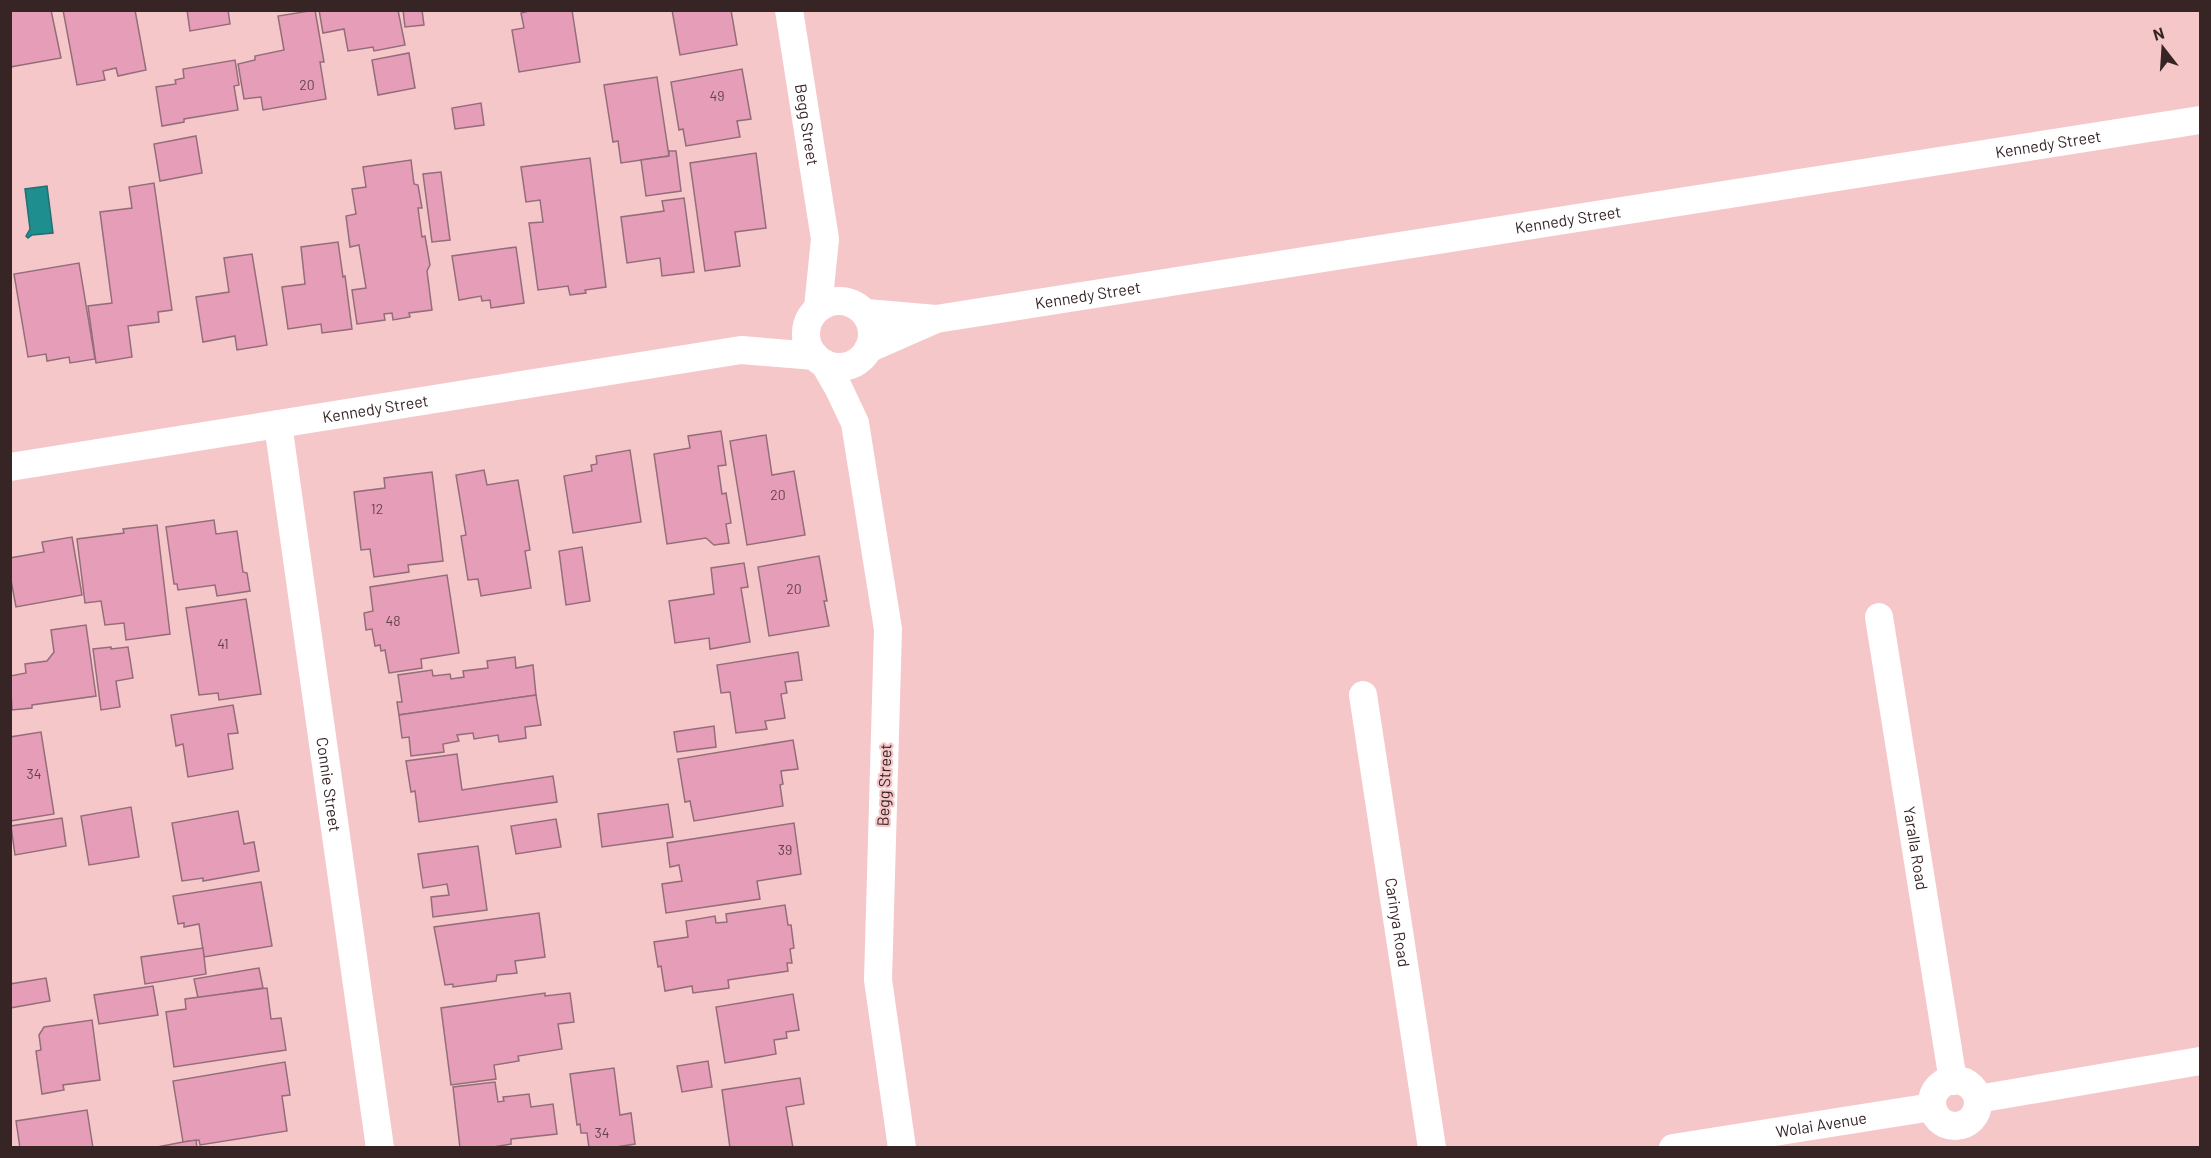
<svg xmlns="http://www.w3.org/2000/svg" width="2211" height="1158" viewBox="0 0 2211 1158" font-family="Barlow,sans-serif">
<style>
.water{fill:#1f8e8f;stroke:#266e70;stroke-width:1.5}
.building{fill:#e69db7;stroke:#946d7b;stroke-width:1.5}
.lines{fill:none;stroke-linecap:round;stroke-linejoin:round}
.street{stroke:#fff;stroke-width:28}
.labels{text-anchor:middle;stroke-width:4.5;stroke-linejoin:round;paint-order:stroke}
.number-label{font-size:14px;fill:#63434a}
.street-label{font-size:16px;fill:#372526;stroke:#f6c7c9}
</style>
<rect width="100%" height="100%" fill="#f6c7c9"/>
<polygon class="water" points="47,186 53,233 32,235 28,238 26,236 30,229 25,189"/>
<g class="building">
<polygon points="10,10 51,10 61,58 10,67"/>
<polygon points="63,10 135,10 146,70 118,76 116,68 103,71 105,80 77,85"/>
<polygon points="187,10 228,10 230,24 190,31"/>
<polygon points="315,10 324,62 320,62 326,99 263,110 261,97 244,99 238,64 255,60 255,56 284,50 278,16"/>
<polygon points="319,10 398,10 405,45 374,51 373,47 348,51 344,29 323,33"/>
<polygon points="403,10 422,10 424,25 405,27"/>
<polygon points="572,10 580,62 519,72 512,30 524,28 521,13 533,10"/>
<polygon points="672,10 731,10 737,45 680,55"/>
<polygon points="409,53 415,88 378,95 372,60"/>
<polygon points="235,60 239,85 234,86 238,110 184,119 184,122 162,126 156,87 176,84 175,80 184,78 183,69"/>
<polygon points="742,69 751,119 737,121 740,137 686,146 683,129 679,130 671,82"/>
<polygon points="657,77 669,156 621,163 618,141 613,142 604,85"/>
<polygon points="481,103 484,125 455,129 452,108"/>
<polygon points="196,136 202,173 160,181 154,144"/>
<polygon points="669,151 676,151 681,191 646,196 641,160 669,156"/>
<polygon points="756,153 766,228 735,232 740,266 705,271 690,163"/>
<polygon points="590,158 606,287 585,290 586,293 570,295 568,286 538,290 529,223 543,222 540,200 526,202 521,167"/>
<polygon points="411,160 414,184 418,185 422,208 418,208 422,237 425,236 430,265 427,271 432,310 409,313 410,317 393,320 392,313 384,314 385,320 357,324 352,290 366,288 359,245 350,247 346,216 356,214 352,189 366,187 363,167"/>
<polygon points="441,172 450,240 432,242 423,174"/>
<polygon points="154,183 172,310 158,312 159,322 128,326 132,357 96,363 88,306 112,303 100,212 132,208 129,187"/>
<polygon points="684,198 694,272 662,276 660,258 627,263 621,217 664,211 662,201"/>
<polygon points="338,242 343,277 345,276 352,329 322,333 321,324 288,329 282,287 305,284 301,247"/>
<polygon points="516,247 524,303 491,308 490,300 482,301 481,296 459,300 452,256"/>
<polygon points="252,254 267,345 237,350 235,336 203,342 196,297 229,292 224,258"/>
<polygon points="79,263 95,359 70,363 69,357 47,361 46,354 28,357 14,274"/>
<polygon points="721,431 726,465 718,466 722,494 726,493 731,523 726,524 729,543 714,545 706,538 667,544 654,454 690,448 688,436"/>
<polygon points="766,435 772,475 794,471 805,535 747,545 730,441"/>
<polygon points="630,450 641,522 573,533 564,476 592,471 591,465 597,464 596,456"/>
<polygon points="484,470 487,485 518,480 530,550 525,551 531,588 481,596 478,579 468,580 461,536 466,535 456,475"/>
<polygon points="432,472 443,561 408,565 409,572 374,577 370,549 361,550 354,492 385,488 384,478"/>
<polygon points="214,520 216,534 237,531 243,572 247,573 250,591 217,596 215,585 178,590 177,584 174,584 166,527"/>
<polygon points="157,525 170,634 126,640 124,623 105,625 101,601 85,603 77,539 124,533 123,529"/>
<polygon points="72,537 82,595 16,607 10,575 10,558 44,552 42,542"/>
<polygon points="582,547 590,601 566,605 559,551"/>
<polygon points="819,556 827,601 824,601 829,626 769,636 758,567"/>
<polygon points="744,563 748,587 741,588 750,642 710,649 709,638 675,643 669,601 714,594 711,568"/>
<polygon points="447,575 459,653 421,659 422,668 389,673 385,650 381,651 380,645 375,646 372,629 366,630 364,613 373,611 370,587"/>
<polygon points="246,599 261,694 219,700 218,693 199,695 186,608"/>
<polygon points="86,625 96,696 32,705 32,708 12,710 10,676 26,673 25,664 47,661 54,652 51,630"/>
<polygon points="111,647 111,649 128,647 133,678 116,681 120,707 101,710 93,649"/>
<polygon points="798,652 802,680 785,682 787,693 781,694 785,718 765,721 767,729 736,733 730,692 721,693 717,665"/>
<polygon points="515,657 516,668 533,665 536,695 399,715 397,702 402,702 398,675 432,670 433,676 450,674 451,679 464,677 463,671 488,668 487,661"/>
<polygon points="536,695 541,725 525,727 526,738 499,742 498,735 474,739 473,733 457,735 459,741 443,744 444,752 411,756 409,737 402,738 399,715"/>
<polygon points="233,705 238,733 228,734 233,769 188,777 183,744 176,746 171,715"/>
<polygon points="714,726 716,747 677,752 674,732"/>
<polygon points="41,732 54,814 10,821 10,737"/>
<polygon points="793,740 798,769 781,771 783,784 780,785 783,806 694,821 690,801 685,802 678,759"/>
<polygon points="457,754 462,790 553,776 557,802 419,822 415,791 411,792 406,761"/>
<polygon points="668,804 673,837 602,847 598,814"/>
<polygon points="131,807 139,857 89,865 81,816"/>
<polygon points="238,811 244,844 254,842 259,871 203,881 203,878 182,881 172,823"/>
<polygon points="62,818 66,846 15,855 11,826"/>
<polygon points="556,819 561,847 516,854 511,826"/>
<polygon points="794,823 801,874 757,881 760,899 666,913 662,884 682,881 679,865 670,867 667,843"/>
<polygon points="478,846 487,910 433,917 431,897 449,895 447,884 423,888 418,854"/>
<polygon points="261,882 272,946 204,957 199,924 184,927 184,923 178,924 173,896"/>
<polygon points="785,905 788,925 791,925 794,948 790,949 792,963 787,963 788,971 728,980 729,988 693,993 692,986 665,991 661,966 658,967 654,942 688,937 686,921 715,916 716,923 727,922 726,914"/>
<polygon points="539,913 545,957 515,961 517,973 497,975 496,981 453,987 453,984 445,985 434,927"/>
<polygon points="203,948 206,974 145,984 141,957"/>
<polygon points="259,968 263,988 198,998 194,979"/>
<polygon points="46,978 50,1001 10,1008 10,984"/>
<polygon points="153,986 158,1015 99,1024 94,995"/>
<polygon points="267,988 271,1019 281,1018 286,1050 174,1067 166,1012 186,1009 185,999"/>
<polygon points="545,993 545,996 570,993 574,1022 558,1024 562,1049 518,1056 519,1061 494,1065 496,1079 451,1085 441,1008"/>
<polygon points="793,994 799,1030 786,1032 787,1038 774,1040 776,1054 725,1063 716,1007"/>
<polygon points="92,1020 100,1080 63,1085 64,1090 42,1094 36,1051 41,1050 39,1035 44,1027"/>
<polygon points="708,1061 712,1087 682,1092 677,1066"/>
<polygon points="285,1062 290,1095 282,1096 287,1131 200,1145 199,1140 183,1142 173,1081"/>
<polygon points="614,1068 620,1115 631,1113 635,1144 610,1148 589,1148 587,1133 581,1133 580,1124 577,1125 570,1074"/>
<polygon points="800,1078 804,1104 786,1107 793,1148 730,1148 722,1090"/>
<polygon points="495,1082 498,1102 504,1101 503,1097 529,1094 531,1107 553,1104 557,1134 511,1139 511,1144 487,1148 460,1148 453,1087"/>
<polygon points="87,1110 93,1148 20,1148 16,1121"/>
<polygon points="196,1140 197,1148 152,1148 183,1142"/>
</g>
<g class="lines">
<g class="street">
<path id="s1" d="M789,10L825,239L818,308"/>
<circle cx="839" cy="334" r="33"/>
<path id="s2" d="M866,313L936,319L2200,120"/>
<polyline points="868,349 934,320"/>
<polyline points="824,363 839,389 855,423 888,629 878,980 902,1148"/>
<path id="s3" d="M278,424L380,1148"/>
<path id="s4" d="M10,467L741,350L815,356"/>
<path id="s5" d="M1879,617L1953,1081"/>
<path id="s6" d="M1363,695L1432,1148"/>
<circle cx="1955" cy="1103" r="23"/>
<polyline points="1978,1099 2200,1061"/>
<path id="s7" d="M1673,1148L1932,1107"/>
</g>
</g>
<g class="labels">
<g class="number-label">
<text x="307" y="90">20</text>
<text x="717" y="101">49</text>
<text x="778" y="500">20</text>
<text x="377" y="514">12</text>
<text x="794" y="594">20</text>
<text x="393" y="626">48</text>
<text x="223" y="649">41</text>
<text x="34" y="779">34</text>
<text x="785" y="855">39</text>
<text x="602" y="1138">34</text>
</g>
<g class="street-label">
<text dy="6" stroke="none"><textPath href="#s1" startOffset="116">Begg Street</textPath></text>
<text dy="6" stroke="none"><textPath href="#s2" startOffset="1196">Kennedy Street</textPath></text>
<text dy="6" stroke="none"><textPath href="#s2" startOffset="710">Kennedy Street</textPath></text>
<text dy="6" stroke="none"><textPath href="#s2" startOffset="224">Kennedy Street</textPath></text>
<text dy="6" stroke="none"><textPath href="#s4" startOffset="370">Kennedy Street</textPath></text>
<text dy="6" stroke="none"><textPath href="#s3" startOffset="364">Connie Street</textPath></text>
<text transform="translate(884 785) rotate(-88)" y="6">Begg Street</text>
<text dy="6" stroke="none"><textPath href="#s5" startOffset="234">Yaralla Road</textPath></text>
<text dy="6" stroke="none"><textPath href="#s6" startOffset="230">Carinya Road</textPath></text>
<text dy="6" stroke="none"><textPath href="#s7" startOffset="150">Wolai Avenue</textPath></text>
</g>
</g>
<rect width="2211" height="1158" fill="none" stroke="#372526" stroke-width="24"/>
<g transform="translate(2163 48) rotate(343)" stroke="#f6c7c9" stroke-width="4.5" paint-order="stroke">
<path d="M0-4.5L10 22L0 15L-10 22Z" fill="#372526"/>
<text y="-9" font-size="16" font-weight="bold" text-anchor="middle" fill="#372526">N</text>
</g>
</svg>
